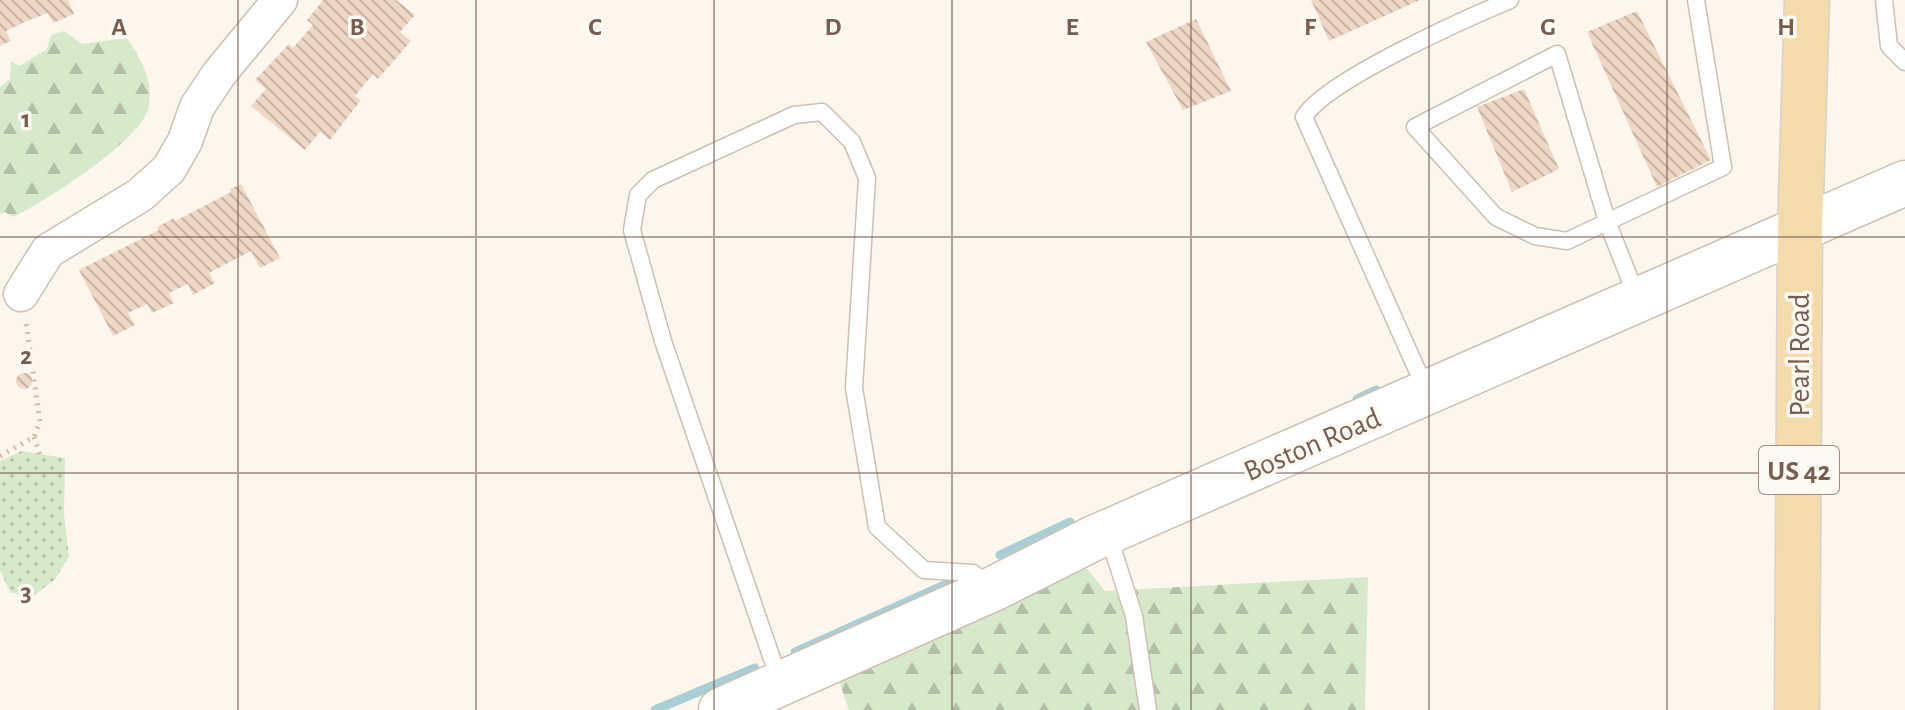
<svg xmlns="http://www.w3.org/2000/svg" width="1905" height="710" viewBox="0 0 1905 710" font-family="'Alegreya Sans',sans-serif">
<style>
.green{fill:url(#green-dots)}
.forest{fill:url(#forest-firs)}
.lines{fill:none;stroke-linecap:round;stroke-linejoin:round}
.stream{stroke:#a8ced6;stroke-width:9}
.building{fill:url(#building-back-hatch)}
.lane-casing{stroke:#cebfb2;stroke-width:19}
.street-casing{stroke:#cebfb2;stroke-width:37}
.secondary-casing{stroke:#d0bfb0;stroke-width:47}
.primary-casing{stroke:#d9d2ce;stroke-width:47}
.path{stroke:#d5bba8;stroke-width:5;stroke-dasharray:2 6;stroke-linecap:butt}
.lane{stroke:#fff;stroke-width:16}
.street{stroke:#fff;stroke-width:34}
.secondary{stroke:#fff;stroke-width:44}
.primary{stroke:#f4dbab;stroke-width:44}
.grid{fill:none;stroke:#765e50;stroke-width:2;stroke-opacity:0.55}
.labels{text-anchor:middle;stroke-width:7;stroke-linejoin:round;paint-order:stroke}
.shield{fill:#fefaf3;stroke:#9f8d81;stroke-width:2}
.shield-label{font-size:28px;font-weight:bold;fill:#765e50}
.street-label{font-size:30px;fill:#765e50;stroke:#fefaf3}
.grid-label{font-size:26px;text-anchor:middle;font-weight:bold;fill:#765e50;stroke:#fefaf3;stroke-width:7;stroke-linejoin:round;paint-order:stroke}
</style>
<defs>
<pattern id="green-dots" width="8" height="8" patternUnits="userSpaceOnUse" patternTransform="scale(2)"><rect width="8" height="8" fill="#d7e9cb"/><path d="M2 2h.1M6 6h.1" fill="none" stroke="#b3c0a7" stroke-width="1.8" stroke-linecap="round"/></pattern>
<pattern id="forest-firs" width="22" height="20" patternUnits="userSpaceOnUse" patternTransform="scale(2)"><rect width="22" height="20" fill="#d7e9cb"/><path d="M5 1l3.5 6h-7zM16 11l3.5 6h-7z" fill="#b3c0a7"/></pattern>
<pattern id="building-back-hatch" width="6" height="6" patternUnits="userSpaceOnUse" patternTransform="scale(2)"><rect width="6" height="6" fill="#efd7c6"/><path d="M-1 5l2 2M0 0l6 6M5-1l2 2" fill="none" stroke="#c6b2a3"/></pattern>
</defs>
<rect width="100%" height="100%" fill="#fcf6ed"/>
<polygon class="green" points="22,451 65,458 64,514 69,557 55,579 31,598 10,592 0,570 0,461"/>
<g class="forest">
<path d="M64,31L82,44L127,38C141,60 153,78 149,106C144,139 43,203 13,217L5,212L0,215V87L10,79L11,61L19,66L47,49L51,35Z"/>
<polygon points="1085,566 1105,591 1368,577 1365,710 849,710 838,678"/>
</g>
<g class="lines">
<g class="stream">
<polyline points="1357,399 1376,390"/>
<polyline points="1000,555 1070,522"/>
<polyline points="795,652 953,581"/>
<polyline points="655,710 755,668"/>
</g>
</g>
<g class="building">
<polygon points="0,0 68,0 74,14 53,23 48,13 27,21 6,31 11,41 0,46"/>
<polygon points="323,0 396,0 415,15 400,32 411,41 378,79 373,74 355,96 361,100 330,140 320,132 305,150 251,106 266,89 255,80 289,44 293,48 313,25 307,20"/>
<polygon points="1311,0 1420,0 1329,41"/>
<polygon points="1637,11 1711,160 1657,187 1587,32"/>
<polygon points="1196,19 1231,91 1183,110 1146,42"/>
<polygon points="1524,89 1559,169 1512,192 1477,107"/>
<polygon points="241,184 280,258 260,268 251,251 209,273 215,283 193,295 188,284 169,293 174,303 152,313 147,304 128,313 135,325 113,336 79,270 159,230 157,227 174,218 175,221 231,192 230,189"/>
<circle cx="24" cy="381" r="8"/>
</g>
<g class="lines">
<g class="lane-casing">
<g id="lane">
<polyline points="1884,0 1889,46 1905,62"/>
<polyline points="1637,297 1608,224 1557,54 1415,127 1496,217 1535,236 1567,241 1723,167 1696,0"/>
<path d="M1426,390L1304,117C1325,81 1467,18 1510,0"/>
<polyline points="1108,534 1134,616 1148,710"/>
<polyline points="780,682 663,341 632,230 638,195 653,180 794,115 822,112 852,142 867,178 854,388 877,527 924,570 973,573 991,586"/>
</g>
</g>
<g class="street-casing">
<polyline id="street" points="21,294 48,251 140,195 169,169 185,141 197,107 219,74 280,0"/>
</g>
<g class="secondary-casing">
<polyline id="secondary" points="721,710 995,588 1094,538 1905,183"/>
</g>
<g class="primary-casing">
<polyline id="primary" points="1797,710 1800,229 1807,0"/>
</g>
<g class="path">
<polyline points="34,437 40,455"/>
<polyline points="0,456 34,437 40,422 26,323"/>
</g>
<use href="#lane" class="lane"/>
<use href="#street" class="street"/>
<use href="#secondary" class="secondary"/>
<use href="#primary" class="primary"/>
</g>
<path class="grid" d="M238,0V710M476,0V710M714,0V710M952,0V710M1191,0V710M1429,0V710M1667,0V710M0,237H1905M0,473H1905"/>
<g class="labels">
<rect class="shield" x="1759" y="446" width="80" height="48" rx="6"/>
<g class="shield-label">
<text x="1799" y="480">US 42</text>
</g>
<g class="street-label">
<text transform="translate(1799 355) rotate(-90)" y="10">Pearl Road</text>
<text transform="translate(1312 444) rotate(-23)" y="10">Boston Road</text>
</g>
</g>
<g class="grid-label">
<text x="119" y="35">A</text>
<text x="357" y="35">B</text>
<text x="595" y="35">C</text>
<text x="833" y="35">D</text>
<text x="1072" y="35">E</text>
<text x="1310" y="35">F</text>
<text x="1548" y="35">G</text>
<text x="1786" y="35">H</text>
<text x="26" y="127">1</text>
<text x="26" y="364">2</text>
<text x="26" y="601">3</text>
</g>
</svg>
